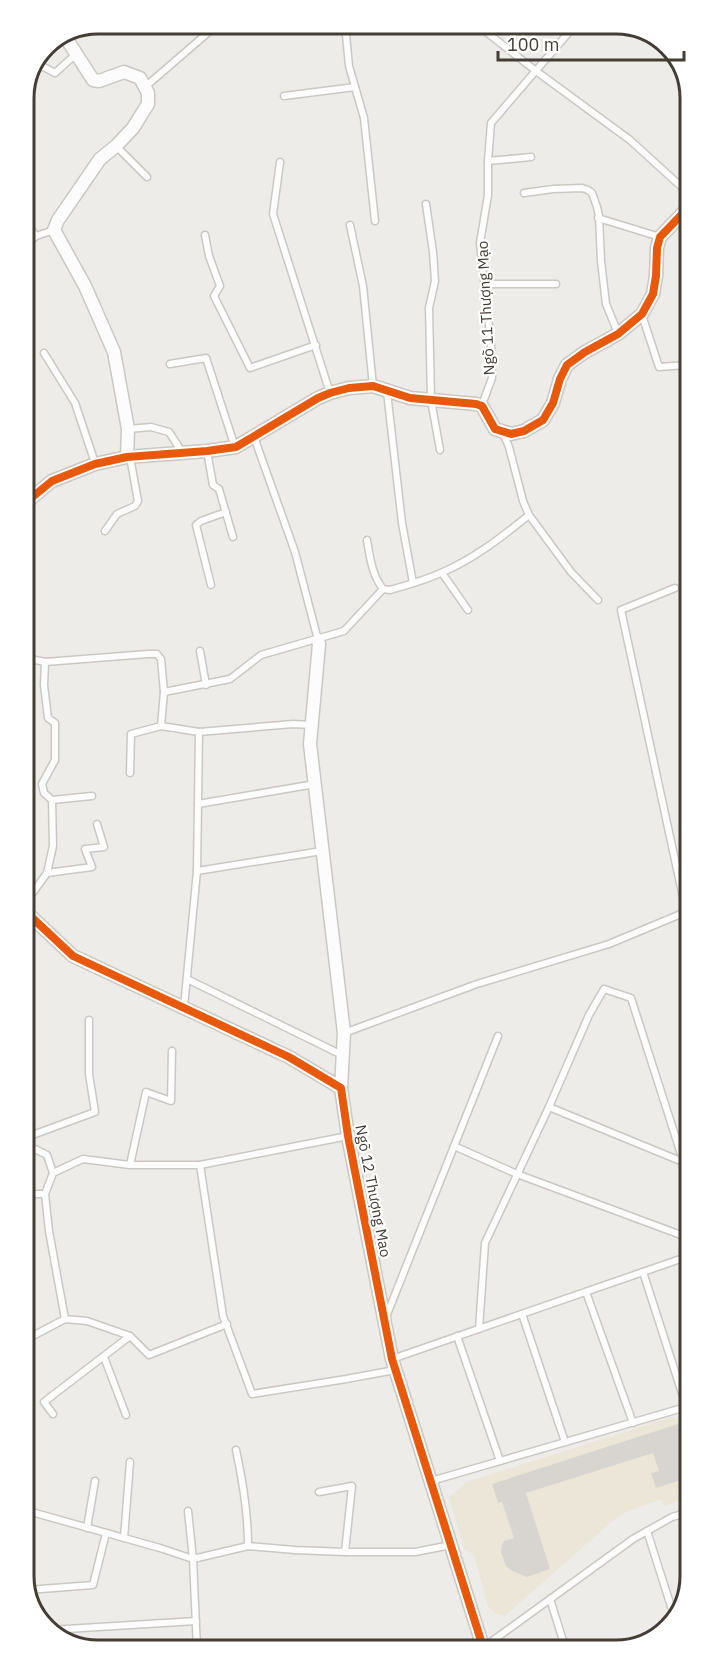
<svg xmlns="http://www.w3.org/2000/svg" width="714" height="1674" viewBox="0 0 714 1674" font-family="'IBM Plex Sans',sans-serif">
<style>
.education{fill:#ece6d9}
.building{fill:#d8d5d0}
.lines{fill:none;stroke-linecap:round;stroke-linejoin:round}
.lane-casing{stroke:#cbc8c3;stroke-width:9}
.street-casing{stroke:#cbc8c3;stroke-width:15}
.lane{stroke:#fcfcfc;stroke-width:6}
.street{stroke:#fcfcfc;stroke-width:12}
.cycleway-casing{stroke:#fff;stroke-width:11}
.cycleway{stroke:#e8590c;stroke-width:8}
.labels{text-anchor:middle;stroke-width:4.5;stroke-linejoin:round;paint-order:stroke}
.street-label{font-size:15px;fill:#443d34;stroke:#fff}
.rim{fill:none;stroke:#443d34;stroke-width:3}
</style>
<rect width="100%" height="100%" fill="#eeece8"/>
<polygon class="education" points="672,1417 687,1423 690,1430 690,1497 664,1506 661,1499 622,1514 608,1525 505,1616 497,1614 488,1607 474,1555 464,1549 449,1497 467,1482"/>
<polygon class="building" points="681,1423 690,1451 690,1477 656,1488 651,1473 659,1471 653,1453 526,1493 550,1569 527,1577 512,1571 506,1566 501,1552 502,1545 504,1541 514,1538 502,1502 498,1503 492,1484"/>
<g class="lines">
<g class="lane-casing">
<g id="lane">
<polyline points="345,24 349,66 364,118 375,221"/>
<polyline points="476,24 536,71 630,140 686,191"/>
<polyline points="38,64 55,73 76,54"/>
<polyline points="145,87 218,24"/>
<polyline points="284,96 355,87"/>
<polyline points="116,146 147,177"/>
<polyline points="488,161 531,157"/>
<polyline points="280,162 273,214 330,393"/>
<polyline points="524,193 553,189 582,188 588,190 592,193 597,207 599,216 601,261 606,304 618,333"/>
<polyline points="426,204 433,252 435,281 429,308 431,400 440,450"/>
<polyline points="598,218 660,237"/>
<polyline points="24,220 36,236 54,230"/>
<polyline points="350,225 363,286 373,386"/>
<polyline points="205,235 209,256 220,286 214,296 250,368 316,345"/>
<polyline points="25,246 36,236"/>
<polyline points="485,284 556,284"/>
<polyline points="642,315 659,367 687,365"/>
<polyline points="44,353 75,403 95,463"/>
<polyline points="170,364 206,358 235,447"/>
<polyline points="387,392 402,523 413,583"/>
<polyline points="482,405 492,378 491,344 480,243 488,195 488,161 491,123 576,24"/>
<polyline points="128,429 151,427 169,432 182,452"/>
<polyline points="503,433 509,447 523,501 529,515 571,572 598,600"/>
<polyline points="254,437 295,552 318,640"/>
<polyline points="207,451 213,485 219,489 233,537"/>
<polyline points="105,531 117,514 135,506 138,501 130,457"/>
<path d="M367,540C370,558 372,575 383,589L390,590C408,585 426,580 443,572C475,558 502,537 529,515"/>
<polyline points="442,573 468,610"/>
<polyline points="211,585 196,525 201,521 226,512"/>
<polyline points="675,588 621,610 686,911"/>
<polyline points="200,651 206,685"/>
<polyline points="26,658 45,662 148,654 157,654 161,659 164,692 161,726 131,734 130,773"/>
<polyline points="164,692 230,679 261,655 344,631 383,589"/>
<polyline points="161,726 199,732 293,724 312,725"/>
<polyline points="52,800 92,796"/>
<polyline points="198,804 315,784"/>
<polyline points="197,871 322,851"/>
<polyline points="47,873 92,867 85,849 104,847 97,824"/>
<polyline points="26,902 47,873 53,846 52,800 44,793 42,784 55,760 55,723 48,718 44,685 45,662"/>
<polyline points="187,979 342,1055"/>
<polyline points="184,1007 197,871 199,732"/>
<polyline points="344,1033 477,984 609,944 688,911"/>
<polyline points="549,1107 683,1162"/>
<polyline points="27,1137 95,1112 89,1074 89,1020"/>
<polyline points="27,1137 29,1146 47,1155 53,1173"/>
<polyline points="454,1146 517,1174 689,1238"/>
<polyline points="130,1165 146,1092 171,1101 172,1051"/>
<polyline points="200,1165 223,1316 252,1394 346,1379 395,1370"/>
<polyline points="27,1194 45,1194"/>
<polyline points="643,1272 690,1418"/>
<polyline points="586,1292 633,1423"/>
<polyline points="522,1314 565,1442"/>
<polyline points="386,1317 498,1036"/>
<polyline points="65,1319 49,1231 45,1194 53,1173 83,1159 130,1165 200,1165 348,1136"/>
<polyline points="479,1329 485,1243 549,1107 589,1015 604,989 631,998 689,1179"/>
<polyline points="457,1336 500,1461"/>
<polyline points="27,1339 65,1319 87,1321 130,1336"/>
<polyline points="104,1357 126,1415"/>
<polyline points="392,1359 689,1256"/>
<polyline points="53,1414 44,1402 130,1336 149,1355 227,1324"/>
<path d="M236,1450C243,1482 248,1513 248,1546"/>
<polyline points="431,1481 686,1407"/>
<polyline points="319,1492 352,1486 345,1552"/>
<polyline points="28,1511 160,1548 193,1559 248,1546 295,1550 345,1552 415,1552 451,1545"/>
<polyline points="188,1511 193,1559 197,1649"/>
<polyline points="87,1528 95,1481"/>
<polyline points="647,1531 675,1619"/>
<polyline points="124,1538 130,1462"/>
<polyline points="28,1590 93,1585 106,1533"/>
<polyline points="550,1599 565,1647"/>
<polyline points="50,1630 196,1621"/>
<polyline points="626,1646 648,1639"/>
<polyline points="484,1647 633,1539 672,1517 690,1512"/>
</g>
</g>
<g class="street-casing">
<g id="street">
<polyline points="66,38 93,80 99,81 124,72 140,78 148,93 148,104 133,128 116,146 100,159 58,220 54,230 85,286 114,352 128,429 127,457"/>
<polyline points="25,511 30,499 52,481 95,464 127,457 207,451 236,447 318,398 330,393 349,388 373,386 410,398 476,404 482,406 495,429 511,434 524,431 543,420 553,403 560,379 567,365 585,352 618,334 642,314 653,294 656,276 657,248 660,237 686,210"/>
<polyline points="318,640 319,644 310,744 344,1033 341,1088"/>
<polyline points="26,912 73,956 289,1057 341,1088 348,1136 392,1359 483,1647"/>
</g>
</g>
<use href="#lane" class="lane"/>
<use href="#street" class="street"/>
<g class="cycleway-casing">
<g id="cycleway">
<polyline points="25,511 30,499 52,481 95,464 127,457 207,451 236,447 318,398 330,393 349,388 373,386 410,398 476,404 482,406 495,429 511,434 524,431 543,420 553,403 560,379 567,365 585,352 618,334 642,314 653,294 656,276 657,248 660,237 686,210"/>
<polyline points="26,912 73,956 289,1057 341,1088 348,1136 392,1359 483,1647"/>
</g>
</g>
<use href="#cycleway" class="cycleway"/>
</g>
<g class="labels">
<g class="street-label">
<text transform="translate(486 308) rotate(-93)" y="5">Ngõ 11 Thượng Mạo</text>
<text transform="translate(373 1191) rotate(79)" y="5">Ngõ 12 Thượng Mao</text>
</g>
</g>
<path d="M0 0H714V1674H0ZM98 34H616A64 64 0 0 1 680 98V1576A64 64 0 0 1 616 1640H98A64 64 0 0 1 34 1576V98A64 64 0 0 1 98 34Z" fill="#fff" fill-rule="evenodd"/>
<path class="rim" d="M98 34H616A64 64 0 0 1 680 98V1576A64 64 0 0 1 616 1640H98A64 64 0 0 1 34 1576V98A64 64 0 0 1 98 34Z"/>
<path d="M498 51v9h186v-9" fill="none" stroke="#443d34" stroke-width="3"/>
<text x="507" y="51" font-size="18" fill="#443d34" stroke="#ffffff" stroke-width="4.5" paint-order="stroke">100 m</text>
</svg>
